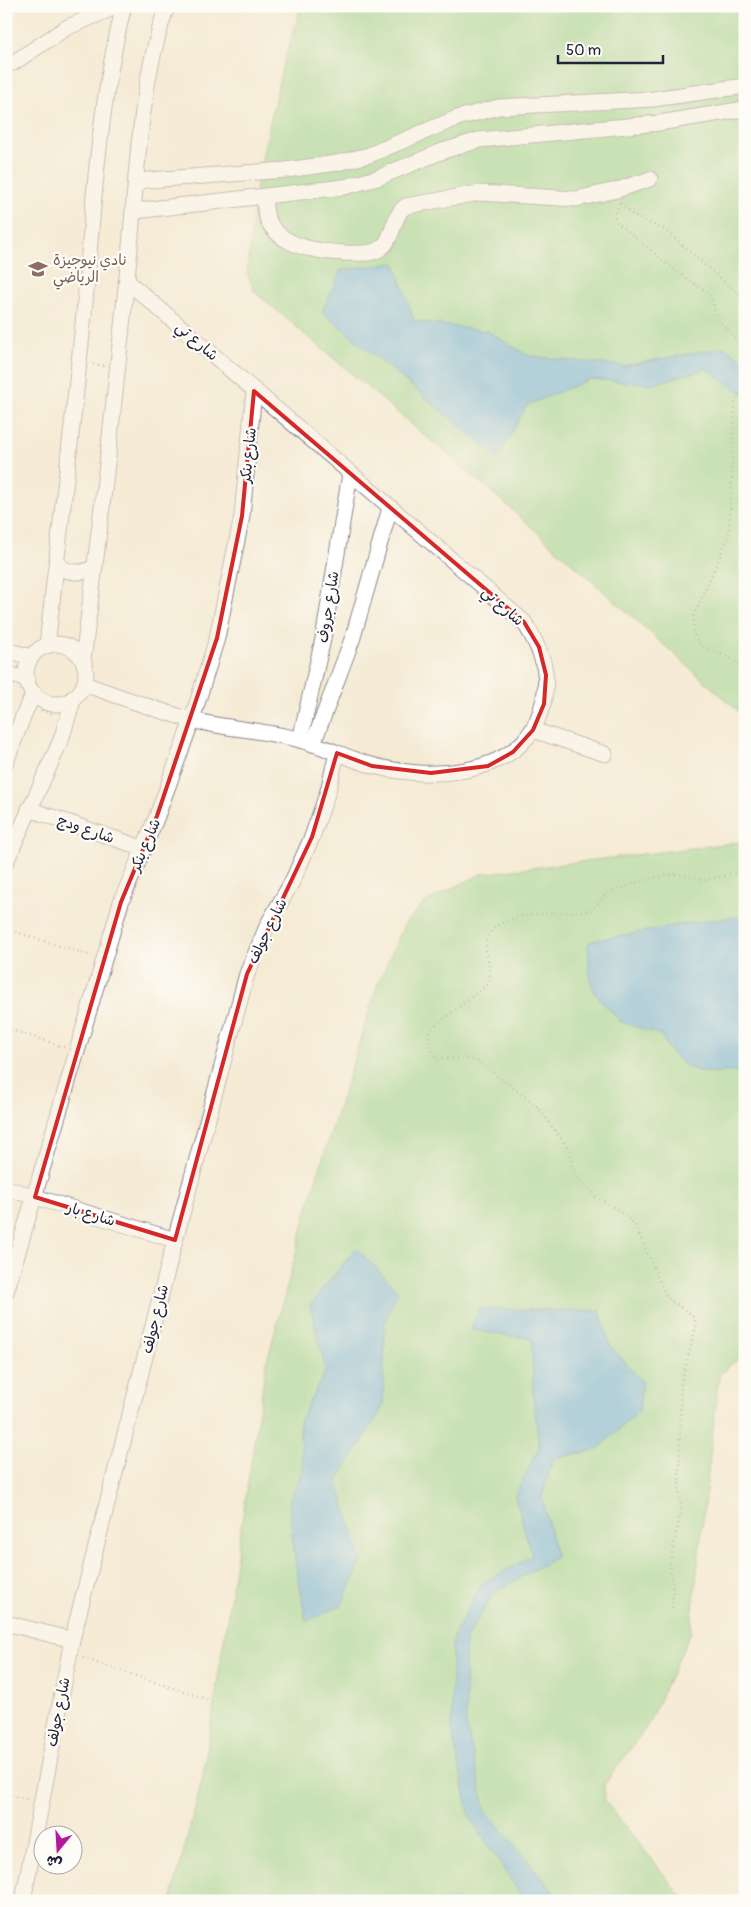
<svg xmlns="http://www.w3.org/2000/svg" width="751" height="1907" viewBox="0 0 751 1907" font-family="Pangolin,'Playpen Sans Arabic',sans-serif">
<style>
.green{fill:#93d58c;stroke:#5a7c64}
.water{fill:#65b1de;stroke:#446a8c}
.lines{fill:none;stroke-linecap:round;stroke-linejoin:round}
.minor-casing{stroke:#8c8688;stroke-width:17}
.path{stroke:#8c8688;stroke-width:2.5;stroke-dasharray:1 4;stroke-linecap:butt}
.minor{stroke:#fff;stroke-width:15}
.marked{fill:none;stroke:#d62828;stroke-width:4;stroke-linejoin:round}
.labels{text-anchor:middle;stroke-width:4.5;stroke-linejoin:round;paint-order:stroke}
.education-label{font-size:15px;fill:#785e54;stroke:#fdfcf7;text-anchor:start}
.street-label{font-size:15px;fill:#22223b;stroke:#fdfcf7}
</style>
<rect width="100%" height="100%" fill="#fdfcf7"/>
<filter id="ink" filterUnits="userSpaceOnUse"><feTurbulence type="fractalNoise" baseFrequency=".02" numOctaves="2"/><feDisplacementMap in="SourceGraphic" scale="10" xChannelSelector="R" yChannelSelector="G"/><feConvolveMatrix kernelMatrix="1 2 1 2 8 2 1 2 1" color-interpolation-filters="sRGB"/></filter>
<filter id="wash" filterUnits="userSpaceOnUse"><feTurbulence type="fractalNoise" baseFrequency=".0096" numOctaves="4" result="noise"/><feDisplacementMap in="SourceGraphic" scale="20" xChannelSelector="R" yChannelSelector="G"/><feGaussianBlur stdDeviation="1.12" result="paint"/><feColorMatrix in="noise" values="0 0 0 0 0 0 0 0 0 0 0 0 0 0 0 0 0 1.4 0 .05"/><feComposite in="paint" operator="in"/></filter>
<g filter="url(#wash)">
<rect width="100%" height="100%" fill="#f5ebd5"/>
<g class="green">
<polygon points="301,6 734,6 745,43 745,717 500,499 255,292 247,273 256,187 281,72"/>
<polygon points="745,836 745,1353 719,1375 690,1634 647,1726 604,1785 605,1801 685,1901 171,1901 203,1776 266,1365 312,1193 377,986 404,925 424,903 481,874 741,842"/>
</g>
<g class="water">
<polygon points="395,263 414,321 487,331 529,356 624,366 725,347 745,362 745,395 707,369 651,384 590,379 527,405 498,458 322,312 341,270"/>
<path d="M745,916V1070C702,1075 682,1076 661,1035L621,1022L596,995L590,980L588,944L593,941L696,922Z"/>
<polygon points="356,1248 398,1291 385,1321 383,1407 337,1482 362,1561 341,1606 306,1621 293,1547 289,1502 303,1469 299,1422 326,1370 310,1305"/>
<polygon points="479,1309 600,1311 610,1345 642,1382 639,1411 597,1450 553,1459 542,1497 556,1557 495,1592 465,1640 466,1725 486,1812 562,1901 525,1901 470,1818 452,1732 452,1639 481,1584 532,1556 515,1496 539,1448 533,1393 532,1339 471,1330"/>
</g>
</g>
<g filter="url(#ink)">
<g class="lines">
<g class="minor-casing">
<g id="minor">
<polyline points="13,63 66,28 117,6"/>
<polyline points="136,181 286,170 337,163 369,155 457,118 499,107 653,99 745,86"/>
<path d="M265,196C260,242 307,251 343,253C354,253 368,255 378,250C395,241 391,216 406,206L479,193L576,199L617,190L650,179"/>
<polyline points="134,211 344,187 377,178 443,151 479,140 659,123 745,109"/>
<path d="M57,562C65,575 83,574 94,567"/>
<circle cx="56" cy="674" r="30"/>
<path d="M47,646C59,535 73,425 84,314C93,211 98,107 124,6"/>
<polyline points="6,650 31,657"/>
<path d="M83,660C100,530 115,398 128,267C137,181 138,89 167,6"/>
<polyline points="6,673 27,680"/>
<path d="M84,684C119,696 155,710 192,720C227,729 265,730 300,740C324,746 347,758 371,765C423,780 511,779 537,721C553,683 546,657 524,622L127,281"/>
<polyline points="533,730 605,754"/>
<polyline points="300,740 323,639 350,474"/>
<polyline points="313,744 353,637 390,508"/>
<polyline points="6,762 24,714 34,693"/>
<polyline points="29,809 142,848"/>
<polyline points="6,862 61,740 74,697"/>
<polyline points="6,1188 175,1240"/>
<polyline points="6,1292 121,902 157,816 192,720 217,638 242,516 254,391"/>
<polyline points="6,1623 72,1640"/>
<polyline points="23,1901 72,1640 175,1240 247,974 268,924 292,882 312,837 328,791 337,753"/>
</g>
</g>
<g class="path">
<polyline points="620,203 615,215 615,221 680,274 710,294 718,320 745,349"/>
<polyline points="621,203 634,216 665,230 736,292 745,297"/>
<polyline points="93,364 105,366"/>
<polyline points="745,386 735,400 729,535 694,616 693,633 698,643 704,647 732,659 745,670"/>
<polyline points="6,398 15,395"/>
<polyline points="41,710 54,715"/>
<polyline points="6,929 92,956"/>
<polyline points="6,1028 64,1047"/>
<path d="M672,1608L673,1590L670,1563L681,1511L679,1482L681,1384L696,1326C695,1310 676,1308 666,1296L635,1225L620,1211L597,1198L579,1180L572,1167L569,1149L536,1105L479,1062L468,1059L435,1058L429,1043V1031L488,984C495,969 482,953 487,938C498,908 567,915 592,910L607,893L655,877L678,874L705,880L745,871"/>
<polyline points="83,1658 209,1700"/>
<polyline points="6,1794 29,1800"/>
</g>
<use href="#minor" class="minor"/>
</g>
</g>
<path d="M0 0H751V1907H0ZM254,391L524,622L539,647L546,675L544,704L533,730L513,752L488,766L431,773L372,766L337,753L312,837L247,974L175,1240L35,1197L121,902L157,816L217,638L242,516Z" fill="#f5ebd5" fill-opacity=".55" fill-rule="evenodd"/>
<path class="marked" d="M254,391L524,622L539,647L546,675L544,704L533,730L513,752L488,766L431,773L372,766L337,753L312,837L247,974L175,1240L35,1197L121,902L157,816L217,638L242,516Z"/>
<defs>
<g id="school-bare" transform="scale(1.5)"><path d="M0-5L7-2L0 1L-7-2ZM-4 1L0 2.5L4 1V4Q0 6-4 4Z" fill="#8d6e63" stroke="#fdfcf7" stroke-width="2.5" paint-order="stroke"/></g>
</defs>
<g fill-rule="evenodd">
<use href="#school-bare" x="38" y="269"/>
</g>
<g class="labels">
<g class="education-label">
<text x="53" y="265">نادي نيوجيزة<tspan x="53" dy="17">الرياضي</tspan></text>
</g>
<g class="street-label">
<text transform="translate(197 341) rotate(41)" y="5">شارع تي</text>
<text transform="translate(248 455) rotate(-84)" y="5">شارع بنكر</text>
<text transform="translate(503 606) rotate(42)" y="5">شارع تي</text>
<text transform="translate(328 607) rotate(-81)" y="5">شارع جروف</text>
<text transform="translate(86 829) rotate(19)" y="5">شارع ودج</text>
<text transform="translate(145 845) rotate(-67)" y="5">شارع بنكر</text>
<text transform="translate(267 931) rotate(-64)" y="5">شارع جولف</text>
<text transform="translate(91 1214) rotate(17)" y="5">شارع بار</text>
<text transform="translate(155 1319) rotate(-76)" y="5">شارع جولف</text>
<text transform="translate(58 1712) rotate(-79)" y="5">شارع جولف</text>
</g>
</g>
<rect width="751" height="1907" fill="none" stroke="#fdfcf7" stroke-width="25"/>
<g transform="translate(58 1850) rotate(198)"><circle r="24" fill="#fdfcf7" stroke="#a5a5ac"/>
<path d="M0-4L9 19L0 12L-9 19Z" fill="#b5179e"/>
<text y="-8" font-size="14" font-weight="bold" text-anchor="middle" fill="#22223b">ش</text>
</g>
<path d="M558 55v8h105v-8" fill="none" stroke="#22223b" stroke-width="2.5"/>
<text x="566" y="55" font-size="15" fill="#22223b" stroke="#fdfcf7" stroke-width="4" paint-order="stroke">50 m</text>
</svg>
